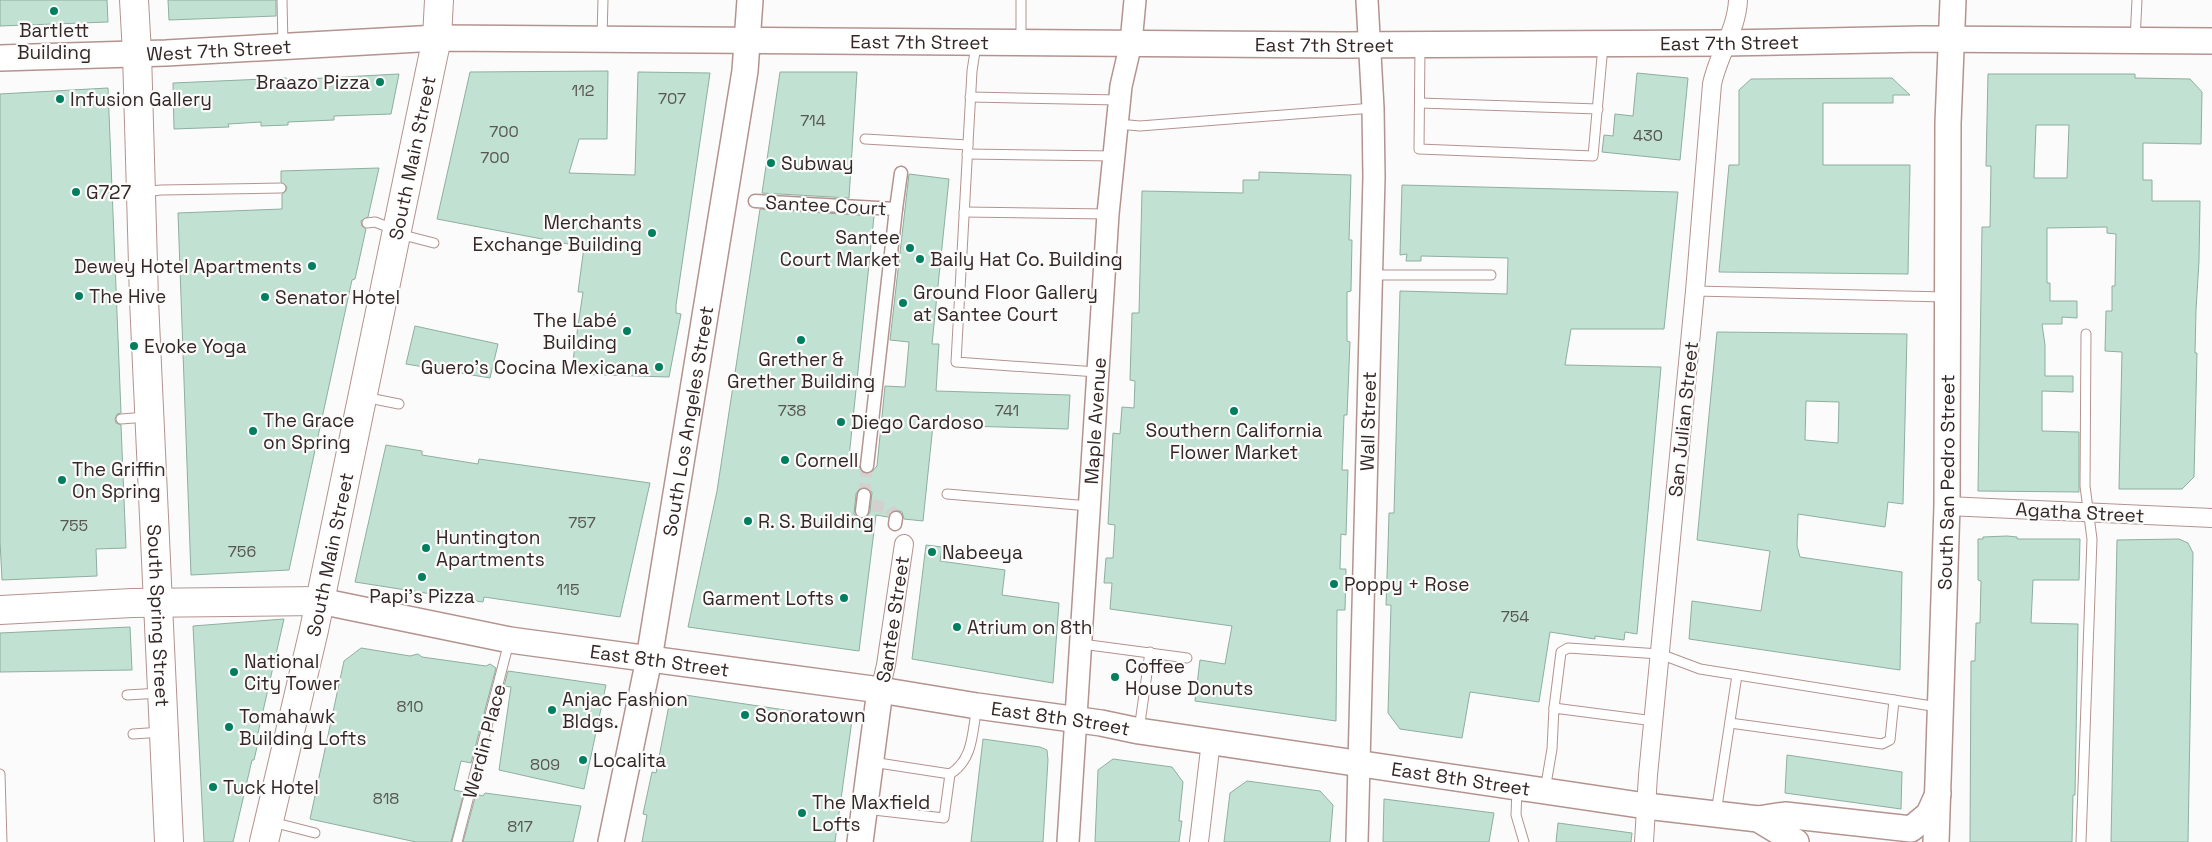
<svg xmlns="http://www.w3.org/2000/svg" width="2212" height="842" viewBox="0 0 2212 842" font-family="'Space Grotesk',sans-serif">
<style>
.building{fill:#c1e2d3;stroke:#8eaea0;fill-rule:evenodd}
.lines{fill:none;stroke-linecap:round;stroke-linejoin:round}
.pedestrian-tunnel{stroke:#d3d1d0;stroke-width:12;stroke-dasharray:12 6;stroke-linecap:butt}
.service-casing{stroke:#b4938f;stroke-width:11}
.pedestrian-casing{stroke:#b4938f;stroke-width:15}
.minor-casing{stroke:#b4938f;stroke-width:20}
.tertiary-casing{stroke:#b4938f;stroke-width:24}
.secondary-casing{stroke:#b4938f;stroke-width:28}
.primary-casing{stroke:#b4938f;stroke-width:30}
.service{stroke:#fff;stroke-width:9}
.pedestrian{stroke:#fff;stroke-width:12}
.minor{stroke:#fff;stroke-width:18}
.tertiary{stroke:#fff;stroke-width:21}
.secondary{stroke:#fff;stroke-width:25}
.primary{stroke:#fff;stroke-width:28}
.poi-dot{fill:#007f5e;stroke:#fbfbfb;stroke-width:2}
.labels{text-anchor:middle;stroke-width:4.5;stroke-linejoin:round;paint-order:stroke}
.number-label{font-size:16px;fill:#575650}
.poi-label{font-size:19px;fill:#342725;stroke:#fbfbfb;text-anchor:start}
.street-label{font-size:19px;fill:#342725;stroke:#fbfbfb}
</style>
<rect width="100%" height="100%" fill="#fbfbfb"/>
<g class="building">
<polygon points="0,0 107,0 108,22 0,26"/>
<polygon points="168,0 276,0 276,16 169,20"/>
<polygon points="608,71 607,139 579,139 569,173 635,175 638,72 710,73 676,305 676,313 681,314 669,377 571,374 583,292 578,292 584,247 437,219 470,72"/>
<polygon points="780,72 857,72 849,198 762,193"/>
<polygon points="1637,73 1688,78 1680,160 1602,152 1604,135 1613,136 1615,114 1633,116"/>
<polygon points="399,74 391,114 334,116 334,120 288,122 288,125 261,126 261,122 228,124 229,127 174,129 173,83 287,78 287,80"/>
<path d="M1988,74H2135V78L2190,79L2202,92L2201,144L2143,143V180H2152V201H2200L2199,261L2196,310L2195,353H2197L2194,477L2182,489H2119L2122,352L2105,351L2106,311H2112V286H2115L2116,234L2107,233V227L2047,228V283H2050V301H2077V318L2062,317V324H2042L2045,345V376H2073V392L2042,391V431L2079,432V492L1978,491L1982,227H1990L1991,166H1986ZM2036,125H2069L2067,178H2034Z"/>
<polygon points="1892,78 1910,95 1893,95 1893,103 1823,103 1823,165 1910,165 1908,274 1719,272 1729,165 1739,165 1739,90 1751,79"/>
<polygon points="108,88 121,413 117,414 115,419 116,423 121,425 126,548 96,549 97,576 2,580 0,541 0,94"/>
<polygon points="379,168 368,217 361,221 362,226 366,229 355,279 352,280 289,570 191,575 178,213 282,209 282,194 286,191 287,187 281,182 281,171"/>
<polygon points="1259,172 1351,175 1349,240 1352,240 1351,291 1347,292 1347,341 1350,342 1347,415 1344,415 1342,470 1348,470 1346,535 1341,534 1340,569 1346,569 1345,610 1337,610 1336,721 1195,701 1200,660 1225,664 1232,626 1110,609 1112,583 1104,583 1106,558 1113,558 1115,525 1108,524 1113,433 1120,434 1122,407 1134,408 1135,381 1130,380 1132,313 1139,313 1142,191 1243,193 1243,180 1259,180"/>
<path d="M909,174L949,179L932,344H939L936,391L1070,395L1068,429L933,425L923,521L904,519L902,512L897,510L890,512L888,517L876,515L859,651L688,627L717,491L760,209L874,216L848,467L859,466L863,473L870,474L877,466L885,386L905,387L909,342L890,340ZM865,487L872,492L870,512L866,518L861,519L854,514L856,494L860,488Z"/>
<polygon points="1402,185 1678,192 1664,329 1571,329 1565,365 1661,367 1637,634 1625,632 1624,640 1595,636 1595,639 1550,632 1539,702 1470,692 1462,738 1400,729 1388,713 1391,605 1386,605 1388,548 1389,513 1394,513 1400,291 1507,294 1508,258 1421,256 1421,261 1406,261 1407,254 1400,255"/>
<polygon points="415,326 498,344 490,378 406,364"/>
<path d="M1717,332L1907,334L1903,504L1888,502L1885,527L1798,514L1797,546L1800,557L1902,572L1900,670L1689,639L1692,601L1761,611L1770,551L1697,540ZM1806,401L1839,402L1838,443L1805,440Z"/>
<polygon points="386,445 422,451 422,455 478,464 479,459 650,483 620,617 484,597 483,602 355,582"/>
<polygon points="2007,536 2017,537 2017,539 2080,539 2079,580 2033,580 2031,623 2078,624 2075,795 2073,795 2072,842 1970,842 1971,661 1975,661 1976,623 1980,623 1981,581 1978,580 1978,539 1983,539 1983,537"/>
<polygon points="2179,539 2188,543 2193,553 2188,842 2111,842 2117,540"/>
<polygon points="926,545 942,547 940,561 1005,570 1002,595 1059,603 1053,683 912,659"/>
<polygon points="284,619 258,733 260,734 254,760 252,760 233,842 204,842 193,626"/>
<polygon points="130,627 132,670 0,672 0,633"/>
<polygon points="361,648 410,656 418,654 422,657 486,666 490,664 496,668 471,763 461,761 454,790 464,792 451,842 416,842 310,819 344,661"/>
<polygon points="508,671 606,685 584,789 499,770 511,687 504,686"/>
<polygon points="685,695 852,720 835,842 642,842 647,815 643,814 652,772 656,773 669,705 675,698"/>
<polygon points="983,739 1040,747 1047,750 1048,760 1043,842 971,842"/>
<polygon points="1787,755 1902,772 1901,809 1785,793"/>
<polygon points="1113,759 1172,767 1183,782 1179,821 1182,821 1179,842 1095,842 1098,770"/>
<polygon points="1247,781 1320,791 1333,805 1330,842 1224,842 1230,793"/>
<polygon points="485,793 581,806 573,842 463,842 476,794 483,796"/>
<polygon points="1384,799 1494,813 1489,842 1383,842"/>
<polygon points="1558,823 1632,833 1631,842 1556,842"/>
</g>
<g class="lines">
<g class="pedestrian-tunnel">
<polyline points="864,495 867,466"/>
<polyline points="872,505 889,508 896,518"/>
</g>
<g class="service-casing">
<g id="service">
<polyline points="282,0 283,45"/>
<polyline points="602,37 603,0"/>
<polyline points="1021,40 1021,0"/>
<polyline points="2135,40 2137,0"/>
<polyline points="976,45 972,71 956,362 1097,372"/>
<polyline points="1420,46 1419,149 1593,156 1603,46"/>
<polyline points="970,97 1119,100"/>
<polyline points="1420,103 1598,109"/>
<polyline points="1118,124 1140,126 1373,108"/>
<polyline points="865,139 968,145"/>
<polyline points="967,154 1115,156"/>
<polyline points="143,192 161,190 281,188"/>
<polyline points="964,212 1108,214"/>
<polyline points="367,223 375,222 393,229"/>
<polyline points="399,234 434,243"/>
<polyline points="1370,275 1491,275"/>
<polyline points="1695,291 1945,297"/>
<polyline points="364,397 399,404"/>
<polyline points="121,419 147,417"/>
<polyline points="947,494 1089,506"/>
<polyline points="1082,644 1187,658"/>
<polyline points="127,695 160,693"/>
<polyline points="1554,708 1561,652 1568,648 1660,654 1700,669 1938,707"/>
<polyline points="1730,723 1882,744 1890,740 1894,700"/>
<polyline points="1139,730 1150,652"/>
<polyline points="133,734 162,732"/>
<polyline points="0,774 2,842"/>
<path d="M950,774C974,759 972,732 977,706"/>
<polyline points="1517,789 1516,815 1524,842"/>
<polyline points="1545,790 1552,749 1554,708 1654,721"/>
<polyline points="865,809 944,818 950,774 872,762"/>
<polyline points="1716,813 1737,675"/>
<polyline points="272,822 315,833"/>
<polyline points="457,842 509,642"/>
<polyline points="2081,842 2092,539 2085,486 2086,334"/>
</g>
</g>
<g class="pedestrian-casing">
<g id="pedestrian">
<polyline points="755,201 896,209 867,466"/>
<polyline points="896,209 901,173"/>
<polyline points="862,511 864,495"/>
<polyline points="895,524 896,518"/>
</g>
</g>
<g class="minor-casing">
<g id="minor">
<polyline points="1947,506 2212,518"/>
<path id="s1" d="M880,690L886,665L904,544"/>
<polyline points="1199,842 1211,741"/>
<path d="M1644,842L1648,775L1695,291L1712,84C1718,55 1737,29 1738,0"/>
</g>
</g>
<g class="tertiary-casing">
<g id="tertiary">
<path id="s2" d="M1068,842L1108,214L1121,86L1131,43L1135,0"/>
<path id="s3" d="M1357,842L1374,177L1373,108L1367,0"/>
</g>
</g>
<g class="secondary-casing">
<g id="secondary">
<path id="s4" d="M0,58L166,53L437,38L1342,45L1725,43L1922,39L2212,41"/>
<path id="s5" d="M320,601L510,640L880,690L977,706L1101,723L1139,731L1646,806L1758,819L1796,842"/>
<polyline points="1758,819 1785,815 1911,829 1929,814 1938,794"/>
<path id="s6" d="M611,842L649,659L745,71L750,0"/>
<polyline points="860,842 880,690"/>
<path id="s7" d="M1936,842L1947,506L1948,123L1953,0"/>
</g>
</g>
<g class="primary-casing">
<g id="primary">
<path id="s8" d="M134,0L137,53L144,300L169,842"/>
<polyline points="0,610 132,603 320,601"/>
<path id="s9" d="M264,842L314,630L430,71L437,38L439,0"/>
</g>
</g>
<use href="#service" class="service"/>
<use href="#pedestrian" class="pedestrian"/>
<use href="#minor" class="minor"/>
<use href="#tertiary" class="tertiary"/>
<use href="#secondary" class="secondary"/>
<use href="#primary" class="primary"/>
</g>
<g class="poi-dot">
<circle cx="54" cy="11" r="5"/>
<circle cx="380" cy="82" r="5"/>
<circle cx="60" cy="99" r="5"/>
<circle cx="771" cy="163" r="5"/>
<circle cx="76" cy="192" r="5"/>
<circle cx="652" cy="233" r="5"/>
<circle cx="910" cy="248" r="5"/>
<circle cx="920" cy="259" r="5"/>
<circle cx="312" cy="266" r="5"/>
<circle cx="79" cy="296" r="5"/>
<circle cx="265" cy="297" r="5"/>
<circle cx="903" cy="303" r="5"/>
<circle cx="627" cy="331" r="5"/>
<circle cx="801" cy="340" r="5"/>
<circle cx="134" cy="346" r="5"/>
<circle cx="659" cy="367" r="5"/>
<circle cx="1234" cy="411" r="5"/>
<circle cx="841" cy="422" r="5"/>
<circle cx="253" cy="431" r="5"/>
<circle cx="785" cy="460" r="5"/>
<circle cx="62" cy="480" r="5"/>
<circle cx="748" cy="521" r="5"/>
<circle cx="426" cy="548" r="5"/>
<circle cx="932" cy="552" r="5"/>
<circle cx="422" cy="577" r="5"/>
<circle cx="1334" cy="584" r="5"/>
<circle cx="844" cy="598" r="5"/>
<circle cx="957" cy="627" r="5"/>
<circle cx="234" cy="672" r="5"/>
<circle cx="1115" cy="677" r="5"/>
<circle cx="552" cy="710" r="5"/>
<circle cx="745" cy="715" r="5"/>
<circle cx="229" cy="727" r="5"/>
<circle cx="583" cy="760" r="5"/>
<circle cx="213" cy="787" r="5"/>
<circle cx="802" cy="813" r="5"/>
</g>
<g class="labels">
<g class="number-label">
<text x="583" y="96">112</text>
<text x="672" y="104">707</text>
<text x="813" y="126">714</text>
<text x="504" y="137">700</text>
<text x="1648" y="141">430</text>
<text x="495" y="163">700</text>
<text x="792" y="416">738</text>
<text x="1007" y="416">741</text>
<text x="582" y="528">757</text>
<text x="74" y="531">755</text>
<text x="242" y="557">756</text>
<text x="568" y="595">115</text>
<text x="1515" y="622">754</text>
<text x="410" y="712">810</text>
<text x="545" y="770">809</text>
<text x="386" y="804">818</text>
<text x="520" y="832">817</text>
</g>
<g class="poi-label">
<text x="54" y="37" text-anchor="middle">Bartlett<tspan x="54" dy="22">Building</tspan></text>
<text x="370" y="89" text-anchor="end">Braazo Pizza</text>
<text x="70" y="106">Infusion Gallery</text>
<text x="781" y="170">Subway</text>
<text x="86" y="199">G727</text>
<text x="642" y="229" text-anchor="end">Merchants<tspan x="642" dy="22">Exchange Building</tspan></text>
<text x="900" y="244" text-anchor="end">Santee<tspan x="900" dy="22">Court Market</tspan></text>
<text x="930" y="266">Baily Hat Co. Building</text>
<text x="302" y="273" text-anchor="end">Dewey Hotel Apartments</text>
<text x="913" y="299">Ground Floor Gallery<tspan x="913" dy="22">at Santee Court</tspan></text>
<text x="89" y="303">The Hive</text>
<text x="275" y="304">Senator Hotel</text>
<text x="617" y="327" text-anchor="end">The Labé<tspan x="617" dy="22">Building</tspan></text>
<text x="144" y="353">Evoke Yoga</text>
<text x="801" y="366" text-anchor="middle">Grether &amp;<tspan x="801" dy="22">Grether Building</tspan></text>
<text x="649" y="374" text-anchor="end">Guero's Cocina Mexicana</text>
<text x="263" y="427">The Grace<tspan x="263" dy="22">on Spring</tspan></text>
<text x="851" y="429">Diego Cardoso</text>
<text x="1234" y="437" text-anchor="middle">Southern California<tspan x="1234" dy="22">Flower Market</tspan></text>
<text x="795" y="467">Cornell</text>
<text x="72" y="476">The Griffin<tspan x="72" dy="22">On Spring</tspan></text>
<text x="758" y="528">R. S. Building</text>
<text x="436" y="544">Huntington<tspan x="436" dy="22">Apartments</tspan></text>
<text x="942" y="559">Nabeeya</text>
<text x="1344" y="591">Poppy + Rose</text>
<text x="422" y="603" text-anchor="middle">Papi's Pizza</text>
<text x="834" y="605" text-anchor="end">Garment Lofts</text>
<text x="967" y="634">Atrium on 8th</text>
<text x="244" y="668">National<tspan x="244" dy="22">City Tower</tspan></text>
<text x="1125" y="673">Coffee<tspan x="1125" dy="22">House Donuts</tspan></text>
<text x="562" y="706">Anjac Fashion<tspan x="562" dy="22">Bldgs.</tspan></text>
<text x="755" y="722">Sonoratown</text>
<text x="239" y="723">Tomahawk<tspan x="239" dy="22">Building Lofts</tspan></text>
<text x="593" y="767">Localita</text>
<text x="223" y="794">Tuck Hotel</text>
<text x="812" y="809">The Maxfield<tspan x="812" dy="22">Lofts</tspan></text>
</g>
<g class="street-label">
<text dy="7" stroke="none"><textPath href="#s4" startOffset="920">East 7th Street</textPath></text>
<text dy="7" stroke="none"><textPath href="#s4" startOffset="1730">East 7th Street</textPath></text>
<text dy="7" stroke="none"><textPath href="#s4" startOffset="1325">East 7th Street</textPath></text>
<text dy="7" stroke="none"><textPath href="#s4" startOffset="219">West 7th Street</textPath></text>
<text dy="7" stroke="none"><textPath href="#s9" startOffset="700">South Main Street</textPath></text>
<text transform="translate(826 205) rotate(3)" y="7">Santee Court</text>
<text transform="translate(1683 419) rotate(-84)" y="7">San Julian Street</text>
<text dy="7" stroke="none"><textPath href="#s2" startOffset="422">Maple Avenue</textPath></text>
<text dy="7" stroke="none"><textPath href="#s3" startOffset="421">Wall Street</textPath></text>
<text dy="7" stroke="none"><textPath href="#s6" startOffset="428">South Los Angeles Street</textPath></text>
<text dy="7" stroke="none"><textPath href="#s7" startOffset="360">South San Pedro Street</textPath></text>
<text transform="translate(2080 512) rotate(3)" y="7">Agatha Street</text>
<text dy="7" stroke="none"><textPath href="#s9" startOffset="295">South Main Street</textPath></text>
<text dy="7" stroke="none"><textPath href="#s8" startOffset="616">South Spring Street</textPath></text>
<text dy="7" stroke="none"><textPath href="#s1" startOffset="72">Santee Street</textPath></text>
<text dy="7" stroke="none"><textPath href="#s5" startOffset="345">East 8th Street</textPath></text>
<text dy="7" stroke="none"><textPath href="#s5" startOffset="750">East 8th Street</textPath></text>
<text transform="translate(484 741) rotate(-75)" y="7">Werdin Place</text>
<text dy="7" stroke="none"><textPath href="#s5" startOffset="1155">East 8th Street</textPath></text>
</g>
</g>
</svg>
